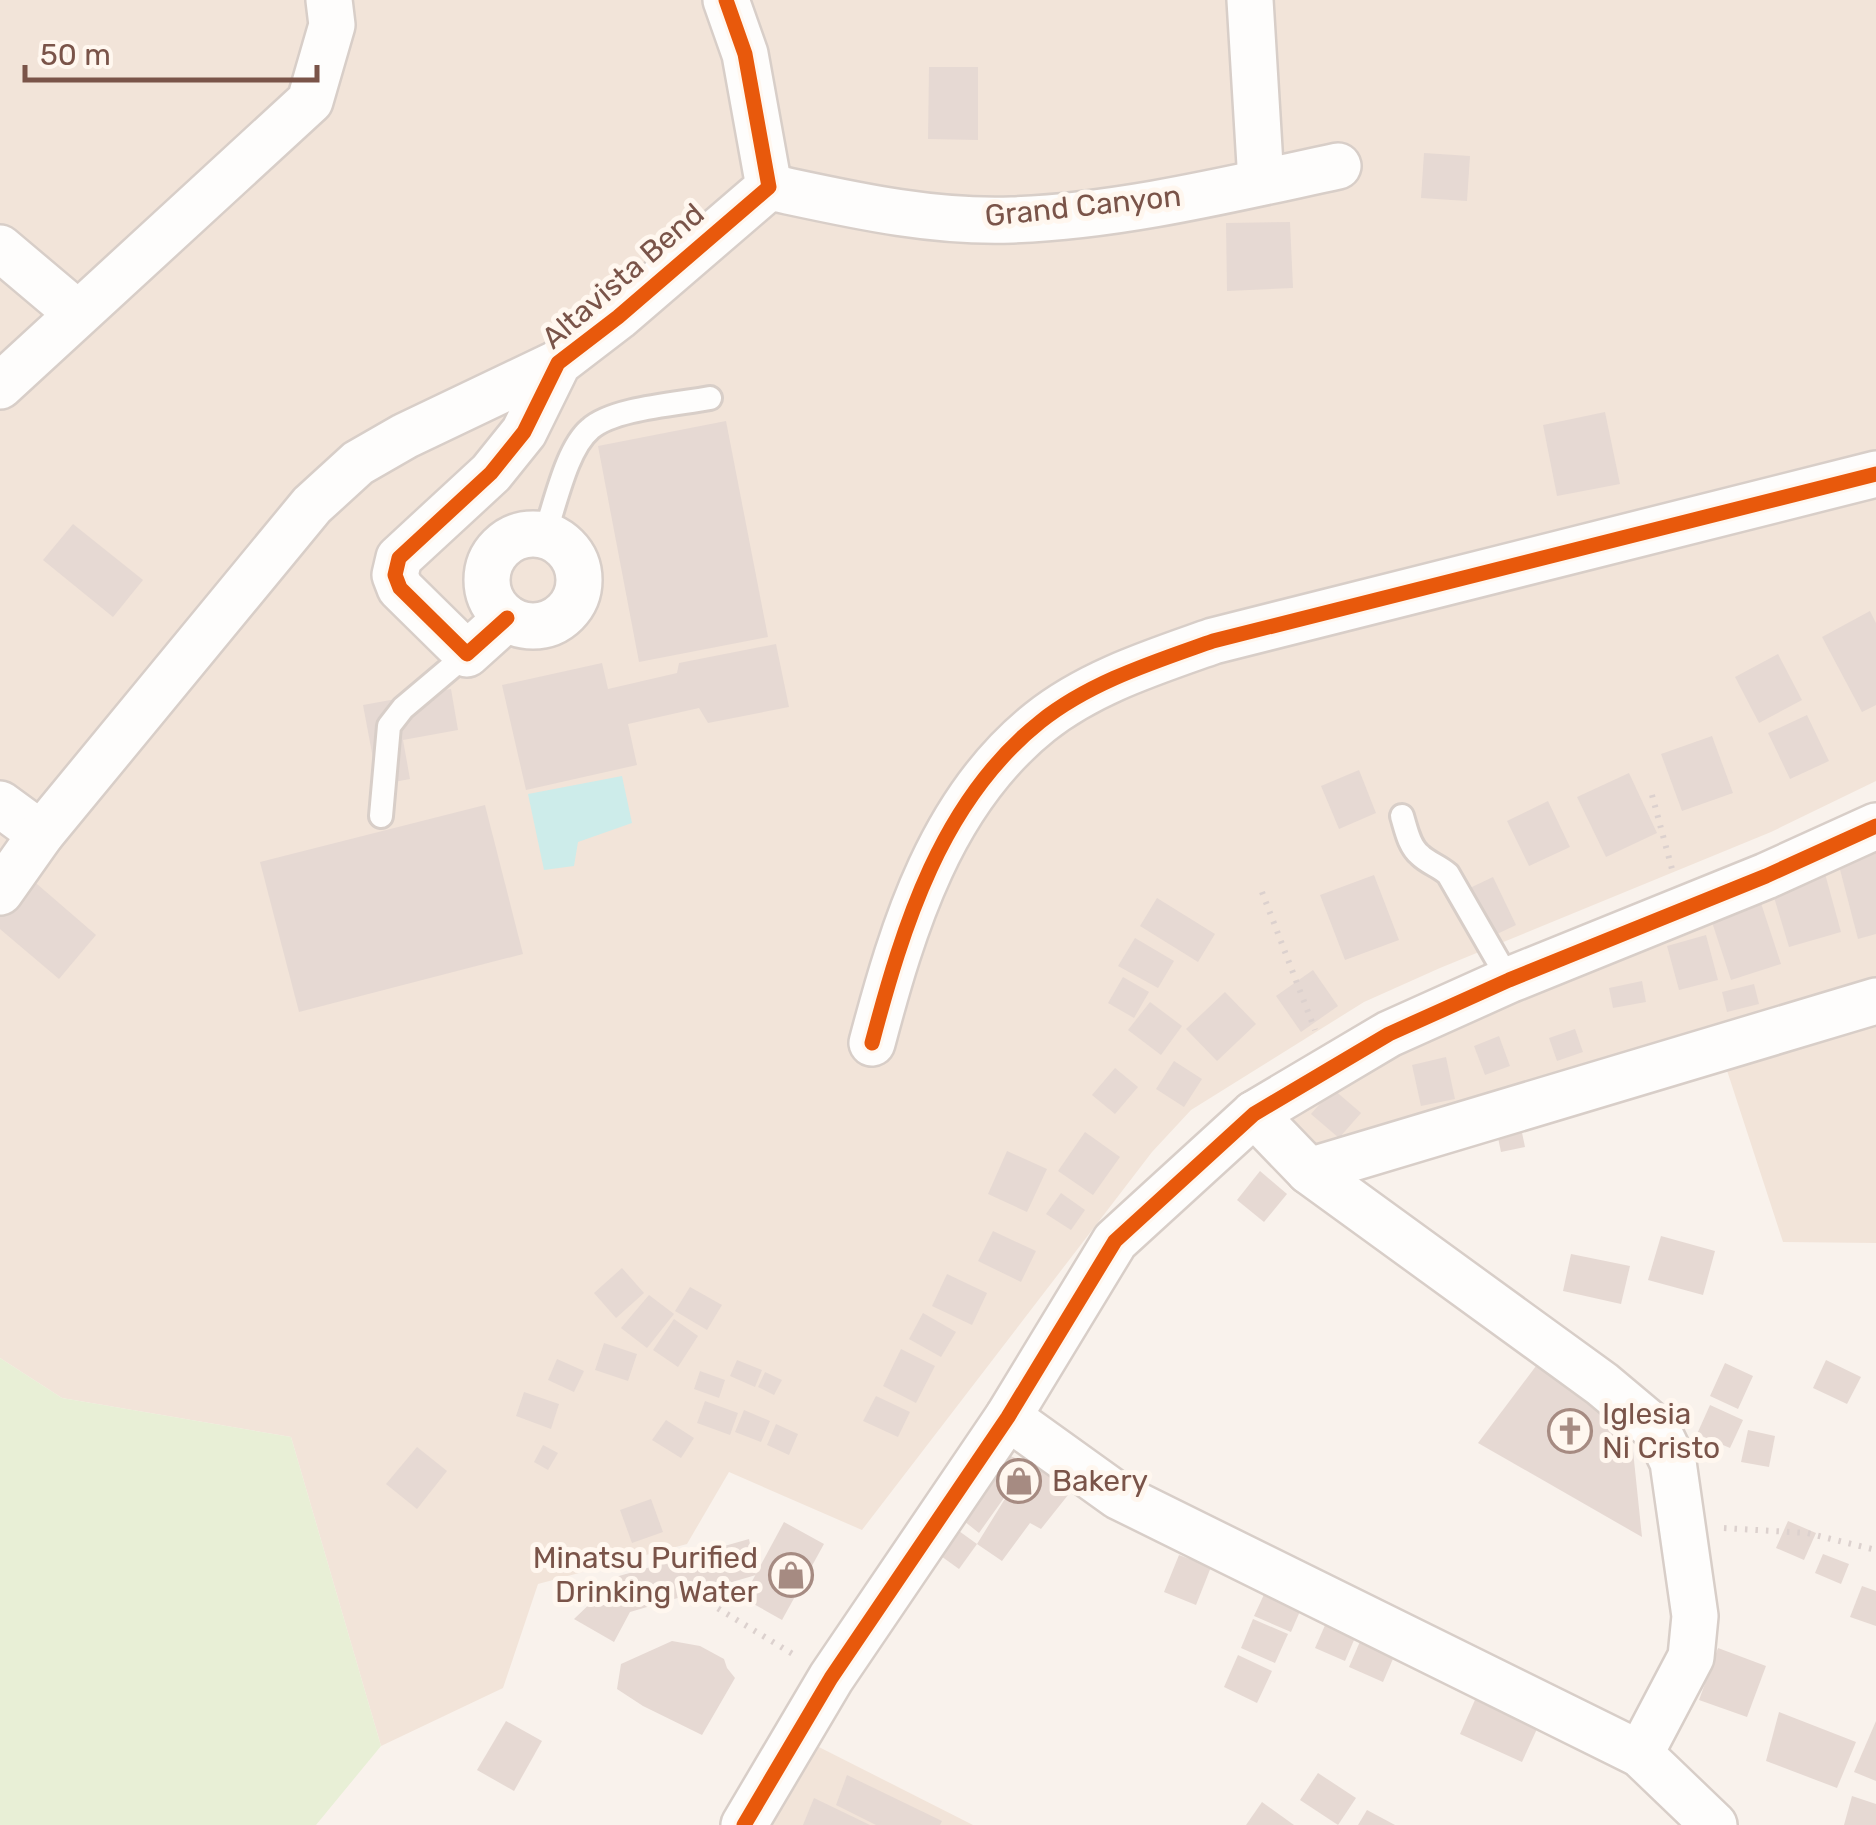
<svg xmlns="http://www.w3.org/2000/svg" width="1876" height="1825" viewBox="0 0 1876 1825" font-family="Rubik,sans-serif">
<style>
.residential{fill:#f2e4d9}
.green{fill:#e8efd6}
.water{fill:#cdecea}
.building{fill:#e6d9d3}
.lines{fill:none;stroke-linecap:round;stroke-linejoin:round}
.lane-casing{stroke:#d8cec8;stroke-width:28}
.street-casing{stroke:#d8cec8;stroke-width:50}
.path{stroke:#dcd1ce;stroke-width:6;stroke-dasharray:2.5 8;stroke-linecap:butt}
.lane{stroke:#fefdfc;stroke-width:22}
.street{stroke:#fefdfc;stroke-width:45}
.cycleway-casing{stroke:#fff7ef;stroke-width:21}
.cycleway{stroke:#e8590c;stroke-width:15}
.labels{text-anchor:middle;stroke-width:10;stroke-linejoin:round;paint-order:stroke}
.street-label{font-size:30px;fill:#7a5449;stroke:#fff7ef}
.poi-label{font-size:30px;fill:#7a5449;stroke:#fff7ef;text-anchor:start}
</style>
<rect width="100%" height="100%" fill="#f9f2ec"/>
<g class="residential">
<polygon points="0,0 1876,0 1876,781 1771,832 1440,968 1364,1002 1191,1110 1152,1152 862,1530 729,1472 687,1544 538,1584 503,1688 381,1746 291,1437 62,1398 0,1358"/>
<polygon points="1876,832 1876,1243 1783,1242 1719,1046 1311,1171 1239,1128"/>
<polygon points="811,1743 973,1825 771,1825"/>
</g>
<polygon class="green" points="0,1358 62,1398 291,1437 381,1746 316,1825 0,1825"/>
<polygon class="water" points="622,776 632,823 578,842 574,866 544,870 528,794"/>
<g class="building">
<polygon points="929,67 978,67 978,140 928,139"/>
<polygon points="1424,153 1470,156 1467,201 1421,198"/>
<polygon points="1290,222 1293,288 1227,291 1226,223"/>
<polygon points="1605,412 1620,484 1557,496 1543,425"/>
<polygon points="726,421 768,637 639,662 598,446"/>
<polygon points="73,524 143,580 113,617 43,560"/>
<polygon points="1870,611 1876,623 1876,705 1862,712 1822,637"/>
<polygon points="776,644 789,707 708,723 699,708 628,724 637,765 526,790 502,685 602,663 608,689 677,673 679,663"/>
<polygon points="1778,654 1802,700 1759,723 1735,677"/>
<polygon points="451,689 458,730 403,740 410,779 378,785 363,705"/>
<polygon points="1807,715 1829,761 1790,779 1768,733"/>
<polygon points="1712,736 1733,793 1682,811 1661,754"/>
<polygon points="1359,770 1376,813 1339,829 1321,786"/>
<polygon points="1629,773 1657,833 1606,857 1577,797"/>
<polygon points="1548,801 1570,847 1529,866 1507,821"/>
<polygon points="485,805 523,954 299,1012 260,862"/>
<polygon points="1876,848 1876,934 1858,939 1837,858"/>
<polygon points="1824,870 1841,932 1789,947 1770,884"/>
<polygon points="1374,875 1399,940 1345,960 1320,895"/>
<polygon points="1493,877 1516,925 1476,944 1453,896"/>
<polygon points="30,878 96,935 59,979 0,929 0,913"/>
<polygon points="1759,897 1781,964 1731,980 1709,913"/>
<polygon points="1157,898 1215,934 1198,962 1140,926"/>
<polygon points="1706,935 1718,980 1679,990 1667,946"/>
<polygon points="1135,938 1174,961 1158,988 1118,966"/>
<polygon points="1313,970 1338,1006 1301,1032 1276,996"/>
<polygon points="1123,977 1149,992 1134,1018 1108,1003"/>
<polygon points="1642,981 1646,1002 1613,1008 1609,988"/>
<polygon points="1754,984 1759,1004 1727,1012 1722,992"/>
<polygon points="1225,992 1256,1024 1217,1061 1186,1029"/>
<polygon points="1150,1002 1182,1026 1161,1055 1128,1030"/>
<polygon points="1575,1029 1583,1052 1557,1061 1549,1038"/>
<polygon points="1499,1036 1510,1066 1485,1075 1474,1046"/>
<polygon points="1446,1057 1455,1099 1421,1106 1412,1065"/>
<polygon points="1174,1061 1202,1079 1184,1107 1156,1089"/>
<polygon points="1115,1068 1138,1087 1115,1114 1092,1095"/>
<polygon points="1333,1089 1361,1113 1339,1138 1311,1114"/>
<polygon points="1520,1123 1525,1147 1501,1152 1496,1128"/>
<polygon points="1085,1132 1120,1157 1093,1195 1058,1171"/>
<polygon points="1007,1151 1047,1169 1027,1212 988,1194"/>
<polygon points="1260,1171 1287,1194 1264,1222 1237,1200"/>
<polygon points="1061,1193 1085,1210 1071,1230 1046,1214"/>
<polygon points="993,1231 1036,1251 1021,1282 978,1261"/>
<polygon points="1661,1236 1715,1251 1703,1295 1648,1280"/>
<polygon points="1571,1254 1630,1266 1621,1304 1563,1291"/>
<polygon points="622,1268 644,1293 616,1318 594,1293"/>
<polygon points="947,1274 987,1293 972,1325 932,1306"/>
<polygon points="690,1287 722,1305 707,1330 675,1311"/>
<polygon points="649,1295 674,1314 647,1348 621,1328"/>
<polygon points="923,1313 956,1332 941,1357 909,1339"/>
<polygon points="674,1319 698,1336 678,1367 653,1350"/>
<polygon points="604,1343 637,1354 628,1381 595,1370"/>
<polygon points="901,1349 935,1366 916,1403 883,1386"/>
<polygon points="557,1359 584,1371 574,1392 548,1380"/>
<polygon points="737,1360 762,1370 755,1387 730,1376"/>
<polygon points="1826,1360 1861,1377 1847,1404 1813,1388"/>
<polygon points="1539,1362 1630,1422 1642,1537 1478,1443"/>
<polygon points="1725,1363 1753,1376 1738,1409 1710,1396"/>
<polygon points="700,1371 725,1380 719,1398 694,1389"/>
<polygon points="765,1372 782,1380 774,1395 758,1387"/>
<polygon points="524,1392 559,1404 551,1429 516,1416"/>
<polygon points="876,1396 910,1412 898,1437 863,1421"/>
<polygon points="705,1401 738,1413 730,1435 697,1423"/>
<polygon points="1710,1405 1743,1420 1730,1448 1697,1434"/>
<polygon points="744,1410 770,1421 761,1442 735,1432"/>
<polygon points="666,1420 694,1438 681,1458 652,1440"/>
<polygon points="776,1424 798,1434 789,1455 767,1445"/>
<polygon points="1748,1430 1775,1436 1769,1467 1741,1462"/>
<polygon points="543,1445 558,1453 548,1470 534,1462"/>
<polygon points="417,1447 447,1471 417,1509 386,1484"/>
<polygon points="1001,1452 1027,1463 1030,1458 1072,1490 1041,1529 1030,1523 1002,1561 977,1544 1016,1481 979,1533 964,1521"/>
<polygon points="651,1499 663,1532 632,1543 620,1510"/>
<polygon points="945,1521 977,1544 959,1569 927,1546"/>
<polygon points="1788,1521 1816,1533 1804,1560 1776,1548"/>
<polygon points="784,1522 824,1544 782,1620 743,1598"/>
<polygon points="749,1539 756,1575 630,1612 614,1642 574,1619 619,1576"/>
<polygon points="1823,1554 1849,1564 1841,1584 1815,1573"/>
<polygon points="1179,1555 1211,1567 1196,1605 1164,1592"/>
<polygon points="1268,1586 1304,1602 1291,1632 1254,1616"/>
<polygon points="1862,1586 1876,1591 1876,1626 1850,1617"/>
<polygon points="1330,1614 1360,1626 1345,1661 1315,1648"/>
<polygon points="1253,1619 1288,1634 1275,1663 1241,1648"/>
<polygon points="1365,1630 1399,1645 1383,1682 1349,1667"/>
<polygon points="672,1641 700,1646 724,1659 727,1668 735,1678 702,1735 643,1706 617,1689 621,1664"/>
<polygon points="1718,1648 1766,1666 1747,1717 1699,1700"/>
<polygon points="1238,1655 1272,1671 1257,1703 1224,1687"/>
<polygon points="1478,1693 1541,1720 1522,1762 1460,1734"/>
<polygon points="1779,1712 1856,1742 1837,1788 1766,1761"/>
<polygon points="506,1721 542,1741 514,1791 477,1770"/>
<polygon points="1876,1721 1876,1781 1854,1772"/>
<polygon points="1318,1773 1356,1798 1338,1825 1300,1800"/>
<polygon points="847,1775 942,1821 940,1825 876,1825 836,1805"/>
<polygon points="1852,1796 1876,1804 1876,1825 1844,1825"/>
<polygon points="814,1798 870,1825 803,1825"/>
<polygon points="1262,1802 1294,1825 1246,1825"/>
<polygon points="1367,1810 1395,1825 1358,1825"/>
</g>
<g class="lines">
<g class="lane-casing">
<g id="lane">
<path d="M544,536C555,506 566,449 590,429C613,408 679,404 710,398"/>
<polyline points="381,816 389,726 403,708 467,654"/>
<path d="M1402,816C1406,829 1409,846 1420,855C1428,863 1439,866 1448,874L1509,980"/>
</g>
</g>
<g class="street-casing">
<g id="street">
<polyline points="1250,0 1261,182"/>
<path d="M769,187C849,204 929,223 1012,220C1121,216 1231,189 1338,166"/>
<polyline points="0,248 77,313"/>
<polyline points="0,386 310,101 332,25 329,0"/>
<circle cx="533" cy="580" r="46"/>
<polyline points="507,618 467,654 400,588 395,575 399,558 491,473 524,432 558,363 618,317 769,187 745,54 726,0"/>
<polyline points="0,804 41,834"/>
<polyline points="0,892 41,834 312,505 358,463 405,436 558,363"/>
<path d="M872,1043C903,926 941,801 1040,722C1090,682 1154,662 1213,641L1876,474"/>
<polyline points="1254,1114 1309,1171 1602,1384 1658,1431 1673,1462 1695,1616 1691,1657 1640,1754"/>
<polyline points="1309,1171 1876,1001"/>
<polyline points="1008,1417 1118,1496 1640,1754 1714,1825"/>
<polyline points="744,1825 831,1678 1008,1417 1115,1241 1254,1114 1389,1034 1509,980 1766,876 1876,826"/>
</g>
</g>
<g class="path">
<polyline points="1652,795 1672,869"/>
<polyline points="1262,892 1315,1030"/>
<polyline points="1724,1528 1807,1533 1876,1550"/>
<polyline points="709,1603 796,1656"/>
</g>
<use href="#lane" class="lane"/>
<use href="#street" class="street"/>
<g class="cycleway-casing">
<g id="cycleway">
<polyline points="507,618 467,654 400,588 395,575 399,558 491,473 524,432 558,363 618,317 769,187 745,54 726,0"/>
<path d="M872,1043C903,926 941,801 1040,722C1090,682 1154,662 1213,641L1876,474"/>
<polyline points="744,1825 831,1678 1008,1417 1115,1241 1254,1114 1389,1034 1509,980 1766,876 1876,826"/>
</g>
</g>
<use href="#cycleway" class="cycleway"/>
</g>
<defs>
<g id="church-ring" transform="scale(2.25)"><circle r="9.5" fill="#fff7ef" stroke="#a68b82" stroke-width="1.5"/><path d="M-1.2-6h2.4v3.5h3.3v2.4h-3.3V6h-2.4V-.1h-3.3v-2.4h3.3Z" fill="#a68b82"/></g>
<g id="shop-ring" transform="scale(2.25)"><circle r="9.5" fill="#fff7ef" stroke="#a68b82" stroke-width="1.5"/><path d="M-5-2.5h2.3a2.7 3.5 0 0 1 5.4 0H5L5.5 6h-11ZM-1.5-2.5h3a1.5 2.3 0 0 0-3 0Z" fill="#a68b82"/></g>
</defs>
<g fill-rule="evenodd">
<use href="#church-ring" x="1570" y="1431"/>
<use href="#shop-ring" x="1019" y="1481"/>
<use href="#shop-ring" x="791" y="1575"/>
</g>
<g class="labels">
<g class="street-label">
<text transform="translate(1083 206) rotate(-6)" y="10">Grand Canyon</text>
<text transform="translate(623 276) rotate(-41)" y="10">Altavista Bend</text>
</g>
<g class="poi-label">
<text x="1602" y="1424">Iglesia<tspan x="1602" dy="34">Ni Cristo</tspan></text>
<text x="1052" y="1491">Bakery</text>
<text x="758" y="1568" text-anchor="end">Minatsu Purified<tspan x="758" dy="34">Drinking Water</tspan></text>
</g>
</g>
<path d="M25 65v15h292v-15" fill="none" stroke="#7a5449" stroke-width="5"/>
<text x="40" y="65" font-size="30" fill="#7a5449" stroke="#fff7ef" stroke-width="8" paint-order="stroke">50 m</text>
</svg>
